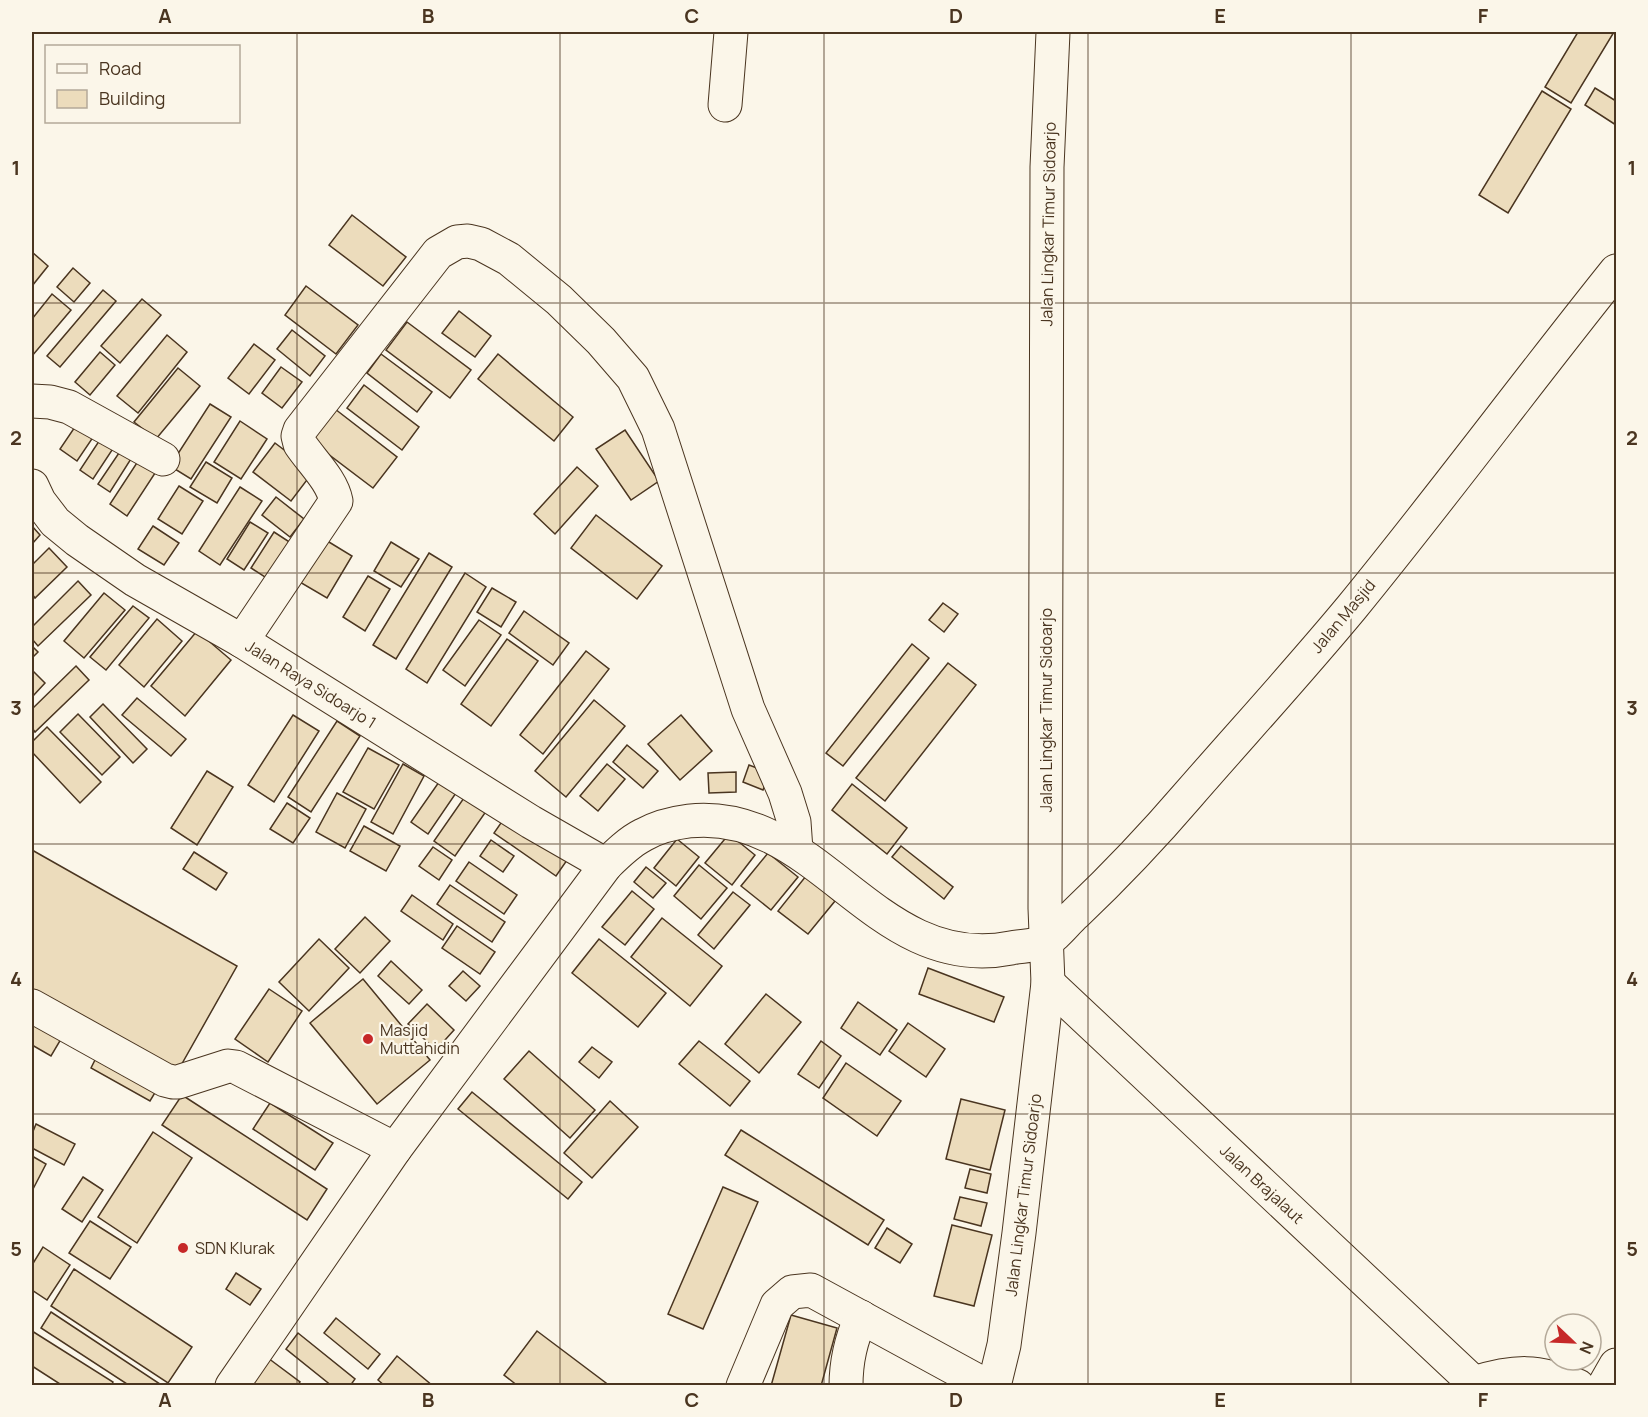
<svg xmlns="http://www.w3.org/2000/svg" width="1648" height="1417" viewBox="0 0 1648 1417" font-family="Manrope,sans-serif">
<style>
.building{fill:#ecdcbc;stroke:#4a3520;stroke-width:1.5}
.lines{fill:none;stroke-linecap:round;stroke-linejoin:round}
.minor-casing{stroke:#4a3520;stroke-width:35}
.major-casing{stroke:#4a3520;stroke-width:35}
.minor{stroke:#fbf6e9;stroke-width:33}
.major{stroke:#fbf6e9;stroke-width:33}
.grid{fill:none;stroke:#4a3520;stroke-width:1.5;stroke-opacity:0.55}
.poi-dot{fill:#c62828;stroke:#fbf6e9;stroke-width:2}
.labels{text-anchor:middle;stroke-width:4.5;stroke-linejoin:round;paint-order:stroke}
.street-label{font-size:16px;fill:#4a3520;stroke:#fbf6e9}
.poi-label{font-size:16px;fill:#4a3520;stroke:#fbf6e9;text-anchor:start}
.neatline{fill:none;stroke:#4a3520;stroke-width:2}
.grid-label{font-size:20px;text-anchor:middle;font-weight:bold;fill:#4a3520}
</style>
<rect width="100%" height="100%" fill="#fbf6e9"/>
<g class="building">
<polygon points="1578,32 1614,32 1571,103 1545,87"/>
<polygon points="1595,88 1616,101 1616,125 1585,105"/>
<polygon points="1542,91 1571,109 1508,213 1479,195"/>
<polygon points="352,215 406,257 383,286 329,245"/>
<polygon points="32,252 48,266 32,286"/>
<polygon points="73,268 90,283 74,302 57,287"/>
<polygon points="306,286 358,325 336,354 285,315"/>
<polygon points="103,290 116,301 60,367 47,356"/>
<polygon points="52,294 71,310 32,356 32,319"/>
<polygon points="142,299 161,315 120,363 101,346"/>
<polygon points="459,311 491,336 475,357 442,333"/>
<polygon points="407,322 471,370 450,398 386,350"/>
<polygon points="292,330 325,356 310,376 277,349"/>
<polygon points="167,335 187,352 138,413 117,396"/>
<polygon points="254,344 275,360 249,394 228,378"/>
<polygon points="100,352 115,365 90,395 75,382"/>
<polygon points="381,354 432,392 417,412 367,373"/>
<polygon points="498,354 573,417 554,441 478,379"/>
<polygon points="281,367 302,382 282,408 262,393"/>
<polygon points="178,368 200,386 156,439 134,422"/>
<polygon points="364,385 419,427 402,450 347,408"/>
<polygon points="210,404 231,417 191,479 170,466"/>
<polygon points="335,409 397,457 373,488 311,441"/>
<polygon points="83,415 100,427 77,461 60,449"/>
<polygon points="240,421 267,439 241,479 214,462"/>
<polygon points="107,429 120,438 93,479 80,470"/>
<polygon points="625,430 659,481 631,500 596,449"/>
<polygon points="275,443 313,472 291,501 253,472"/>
<polygon points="125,444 136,451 110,492 98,484"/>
<polygon points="144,452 161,464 127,516 110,504"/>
<polygon points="206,462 232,478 217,503 190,487"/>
<polygon points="577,467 598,486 555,534 534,514"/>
<polygon points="179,486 203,501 182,534 158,519"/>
<polygon points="240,487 262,501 220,565 199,551"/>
<polygon points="276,497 304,519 290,537 262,515"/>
<polygon points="596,515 662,566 637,599 571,548"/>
<polygon points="250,522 268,533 244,570 227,559"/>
<polygon points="32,526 40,535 32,544"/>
<polygon points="153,526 179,543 164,565 138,549"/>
<polygon points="274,532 291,543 268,579 251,568"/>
<polygon points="324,539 352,556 327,598 298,581"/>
<polygon points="391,542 419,559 401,587 374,571"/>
<polygon points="49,548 67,567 35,598 32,594 32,565"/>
<polygon points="429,553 452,567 396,659 373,645"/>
<polygon points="465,573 486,587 427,683 406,669"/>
<polygon points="368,576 390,589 365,631 343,617"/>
<polygon points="78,581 91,595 38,646 32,639 32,627"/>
<polygon points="492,588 516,602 501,627 477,612"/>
<polygon points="104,593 125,610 84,658 64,641"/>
<polygon points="943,603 958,614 944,632 929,620"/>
<polygon points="133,606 149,618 106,670 90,657"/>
<polygon points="524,611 569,643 553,665 509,633"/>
<polygon points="157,619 182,641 144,687 119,665"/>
<polygon points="479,620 501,635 465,686 443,670"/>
<polygon points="197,631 231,660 185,716 151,686"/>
<polygon points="507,639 538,661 491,726 461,704"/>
<polygon points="912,644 929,658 843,766 826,753"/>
<polygon points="32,646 38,652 32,658"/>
<polygon points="586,651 609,669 543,754 520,735"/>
<polygon points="948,663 976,685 885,801 856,778"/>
<polygon points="76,666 89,680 35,732 32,728 32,709"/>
<polygon points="32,670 45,683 32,697"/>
<polygon points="137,698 186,739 171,756 122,715"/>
<polygon points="594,700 625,726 566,797 535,771"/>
<polygon points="103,704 147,749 133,763 90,717"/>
<polygon points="78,714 120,757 102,775 60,732"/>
<polygon points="293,715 319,731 274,802 248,785"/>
<polygon points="681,715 712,751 680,780 648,744"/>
<polygon points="337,721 360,736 311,812 288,797"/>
<polygon points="47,727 101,782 80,803 32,752 32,742"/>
<polygon points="627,745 658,771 643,788 613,762"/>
<polygon points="368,748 399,765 374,809 343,792"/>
<polygon points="403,764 424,776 393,834 371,822"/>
<polygon points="607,764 625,779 598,811 580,796"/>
<polygon points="749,765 770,773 763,790 743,782"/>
<polygon points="207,771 233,787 197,845 171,828"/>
<polygon points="736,772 736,792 709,793 708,773"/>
<polygon points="439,782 456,793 428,834 411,822"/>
<polygon points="852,784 907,828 887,854 832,810"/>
<polygon points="337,793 366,809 345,848 316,832"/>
<polygon points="466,795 487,810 455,856 434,841"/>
<polygon points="287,803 310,818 293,843 270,829"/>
<polygon points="510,810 572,853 556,876 494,833"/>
<polygon points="364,826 400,846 386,871 350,851"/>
<polygon points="729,834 755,855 732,885 705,863"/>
<polygon points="677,839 699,857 676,886 654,868"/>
<polygon points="491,840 514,856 503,872 480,856"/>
<polygon points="901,846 953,887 944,899 892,857"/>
<polygon points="433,847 452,860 439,880 419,866"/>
<polygon points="32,850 237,966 175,1076 32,995"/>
<polygon points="194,852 227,873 216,890 183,869"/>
<polygon points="768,853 798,877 771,910 741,886"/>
<polygon points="469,862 517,895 504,914 456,881"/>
<polygon points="699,865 727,888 701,919 674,896"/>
<polygon points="646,867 666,883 653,898 634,882"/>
<polygon points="806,876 835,901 808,934 778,911"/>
<polygon points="450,885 505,922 492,942 437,904"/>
<polygon points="632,891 654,909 625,945 602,927"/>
<polygon points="733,892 750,905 714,949 698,935"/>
<polygon points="412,895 453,924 443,940 401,911"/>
<polygon points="365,917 390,941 360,973 335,949"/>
<polygon points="662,918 722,966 690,1006 631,957"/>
<polygon points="457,926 495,952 480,974 442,948"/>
<polygon points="319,939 349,968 309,1011 279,982"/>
<polygon points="599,939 666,993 638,1027 572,973"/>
<polygon points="391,961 422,990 409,1004 378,976"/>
<polygon points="928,968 1004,997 994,1022 919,994"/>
<polygon points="463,971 480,986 466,1001 449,986"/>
<polygon points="363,979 430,1060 377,1104 310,1023"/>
<polygon points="269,989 302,1011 268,1062 235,1039"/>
<polygon points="766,994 801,1022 759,1073 725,1044"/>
<polygon points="858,1002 897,1030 880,1055 841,1028"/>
<polygon points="427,1004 454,1030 436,1050 408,1024"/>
<polygon points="32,1016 64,1034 51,1056 32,1045"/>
<polygon points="908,1023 945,1049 926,1077 889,1051"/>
<polygon points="699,1041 750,1081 730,1106 679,1064"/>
<polygon points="821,1041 841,1056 819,1088 798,1074"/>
<polygon points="592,1047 612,1062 599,1078 579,1062"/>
<polygon points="529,1051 595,1110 570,1138 504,1079"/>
<polygon points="99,1052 159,1086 150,1101 91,1068"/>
<polygon points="846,1063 901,1101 877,1136 823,1098"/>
<polygon points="472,1092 582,1182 568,1199 458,1109"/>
<polygon points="182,1095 327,1189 307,1220 162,1125"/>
<polygon points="961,1099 1005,1110 990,1170 946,1159"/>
<polygon points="610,1101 638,1127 592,1178 564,1153"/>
<polygon points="270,1103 333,1143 315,1170 253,1129"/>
<polygon points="36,1124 75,1144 64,1165 32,1148 32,1134"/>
<polygon points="741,1130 884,1220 868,1245 725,1155"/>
<polygon points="153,1132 192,1158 137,1243 98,1217"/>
<polygon points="32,1156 46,1164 32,1191"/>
<polygon points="970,1169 991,1174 987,1193 965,1188"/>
<polygon points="83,1177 103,1190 82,1222 62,1209"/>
<polygon points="723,1187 758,1202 703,1329 668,1314"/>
<polygon points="960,1197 987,1203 981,1226 954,1219"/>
<polygon points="90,1221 131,1247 110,1279 69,1253"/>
<polygon points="952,1225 992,1235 974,1306 934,1296"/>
<polygon points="887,1228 912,1244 900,1263 875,1248"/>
<polygon points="43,1247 70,1265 47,1300 32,1290 32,1265"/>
<polygon points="74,1269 192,1347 168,1383 51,1306"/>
<polygon points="236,1273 261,1289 250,1305 226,1289"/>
<polygon points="51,1312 163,1386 130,1386 41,1328"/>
<polygon points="791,1315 837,1328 821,1386 771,1386"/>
<polygon points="336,1318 380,1354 368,1369 324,1333"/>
<polygon points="32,1331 113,1382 111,1386 63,1386 32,1366"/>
<polygon points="537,1331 610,1386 518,1386 504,1375"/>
<polygon points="298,1333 355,1379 350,1386 332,1386 286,1349"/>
<polygon points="397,1356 433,1386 385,1386 378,1380"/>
<polygon points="268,1358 300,1382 297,1386 246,1386"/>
</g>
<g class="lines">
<g class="minor-casing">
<g id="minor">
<polyline points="725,105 731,32"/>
<polyline points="32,401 50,402 69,407 163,459"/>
<polyline points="32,486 39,501 55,522 77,540 135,580 242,641 531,822 606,865"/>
<path d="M242,641L336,501C332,480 312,462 300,444L298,436L300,430L438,253L457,242L468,241L481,244L509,259L559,300L601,341L633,378L658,429L748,709L785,793L794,822L796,850"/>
<polyline points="1048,983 1474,1383 1473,1386"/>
<polyline points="32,1006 165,1080 173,1082 178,1082 228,1066 236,1067 395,1149"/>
<path d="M1474,1383C1515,1370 1538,1370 1578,1386"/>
<path d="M232,1386L395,1149L606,865C617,854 629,842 643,835C657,827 673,823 689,821C819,807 874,975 1011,948C1021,946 1035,946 1044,942C1055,937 1066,922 1075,914C1115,876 1153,836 1189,794C1243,732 1299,671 1352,607C1442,497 1527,382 1616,271"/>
<polyline points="743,1386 777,1305 792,1292 811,1290 987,1386"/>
<path d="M846,1386C846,1360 851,1340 861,1317"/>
<polyline points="1604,1386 1616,1365"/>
</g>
</g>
<g class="major-casing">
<polyline id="major" points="994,1386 1004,1345 1019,1233 1048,983 1045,908 1047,167 1053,32"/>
</g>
<use href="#minor" class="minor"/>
<use href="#major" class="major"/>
</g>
<path class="grid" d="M297,32V1386M560,32V1386M824,32V1386M1088,32V1386M1351,32V1386M32,303H1616M32,573H1616M32,844H1616M32,1114H1616"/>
<g class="poi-dot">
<circle cx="368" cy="1039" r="6"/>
<circle cx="183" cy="1248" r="6"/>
</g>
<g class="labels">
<g class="street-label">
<text transform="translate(1048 224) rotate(-89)" y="6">Jalan Lingkar Timur Sidoarjo</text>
<text transform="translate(1343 616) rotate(-50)" y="6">Jalan Masjid</text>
<text transform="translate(311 684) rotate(32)" y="6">Jalan Raya Sidoarjo 1</text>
<text transform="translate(1046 710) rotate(-90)" y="6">Jalan Lingkar Timur Sidoarjo</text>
<text transform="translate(1262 1184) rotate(43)" y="6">Jalan Brajalaut</text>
<text transform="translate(1023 1195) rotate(-83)" y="6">Jalan Lingkar Timur Sidoarjo</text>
</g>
<g class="poi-label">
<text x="380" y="1036">Masjid<tspan x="380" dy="18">Muttahidin</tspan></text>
<text x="195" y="1254">SDN Klurak</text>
</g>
</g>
<rect width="1648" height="1417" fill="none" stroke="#fbf6e9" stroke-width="66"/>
<rect x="45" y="45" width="195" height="78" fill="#fbf6e9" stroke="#b4a999" stroke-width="1.5"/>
<rect x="57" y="64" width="30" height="9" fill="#fbf6e9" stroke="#b4a999" stroke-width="1.5"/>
<text x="99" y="75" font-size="18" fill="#4a3520">Road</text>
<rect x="57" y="90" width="30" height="18" fill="#ecdcbc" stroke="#b4a999" stroke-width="1.5"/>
<text x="99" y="105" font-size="18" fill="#4a3520">Building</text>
<g transform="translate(1573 1342) rotate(113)"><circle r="28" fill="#fbf6e9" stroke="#b4a999" stroke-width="1.5"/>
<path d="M0-4.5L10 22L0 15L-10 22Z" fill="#c62828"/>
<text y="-9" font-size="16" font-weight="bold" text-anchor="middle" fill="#4a3520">N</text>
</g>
<rect x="33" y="33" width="1582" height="1351" class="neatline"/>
<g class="grid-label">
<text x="165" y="23">A</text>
<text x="428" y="23">B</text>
<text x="692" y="23">C</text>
<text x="956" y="23">D</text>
<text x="1220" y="23">E</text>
<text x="1483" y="23">F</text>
<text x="16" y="175">1</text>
<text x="1632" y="175">1</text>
<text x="16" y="445">2</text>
<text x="1632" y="445">2</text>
<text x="16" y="715">3</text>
<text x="1632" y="715">3</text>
<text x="16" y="986">4</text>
<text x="1632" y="986">4</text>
<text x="16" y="1256">5</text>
<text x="1632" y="1256">5</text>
<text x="165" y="1407">A</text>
<text x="428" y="1407">B</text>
<text x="692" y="1407">C</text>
<text x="956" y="1407">D</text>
<text x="1220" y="1407">E</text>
<text x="1483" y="1407">F</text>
</g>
</svg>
